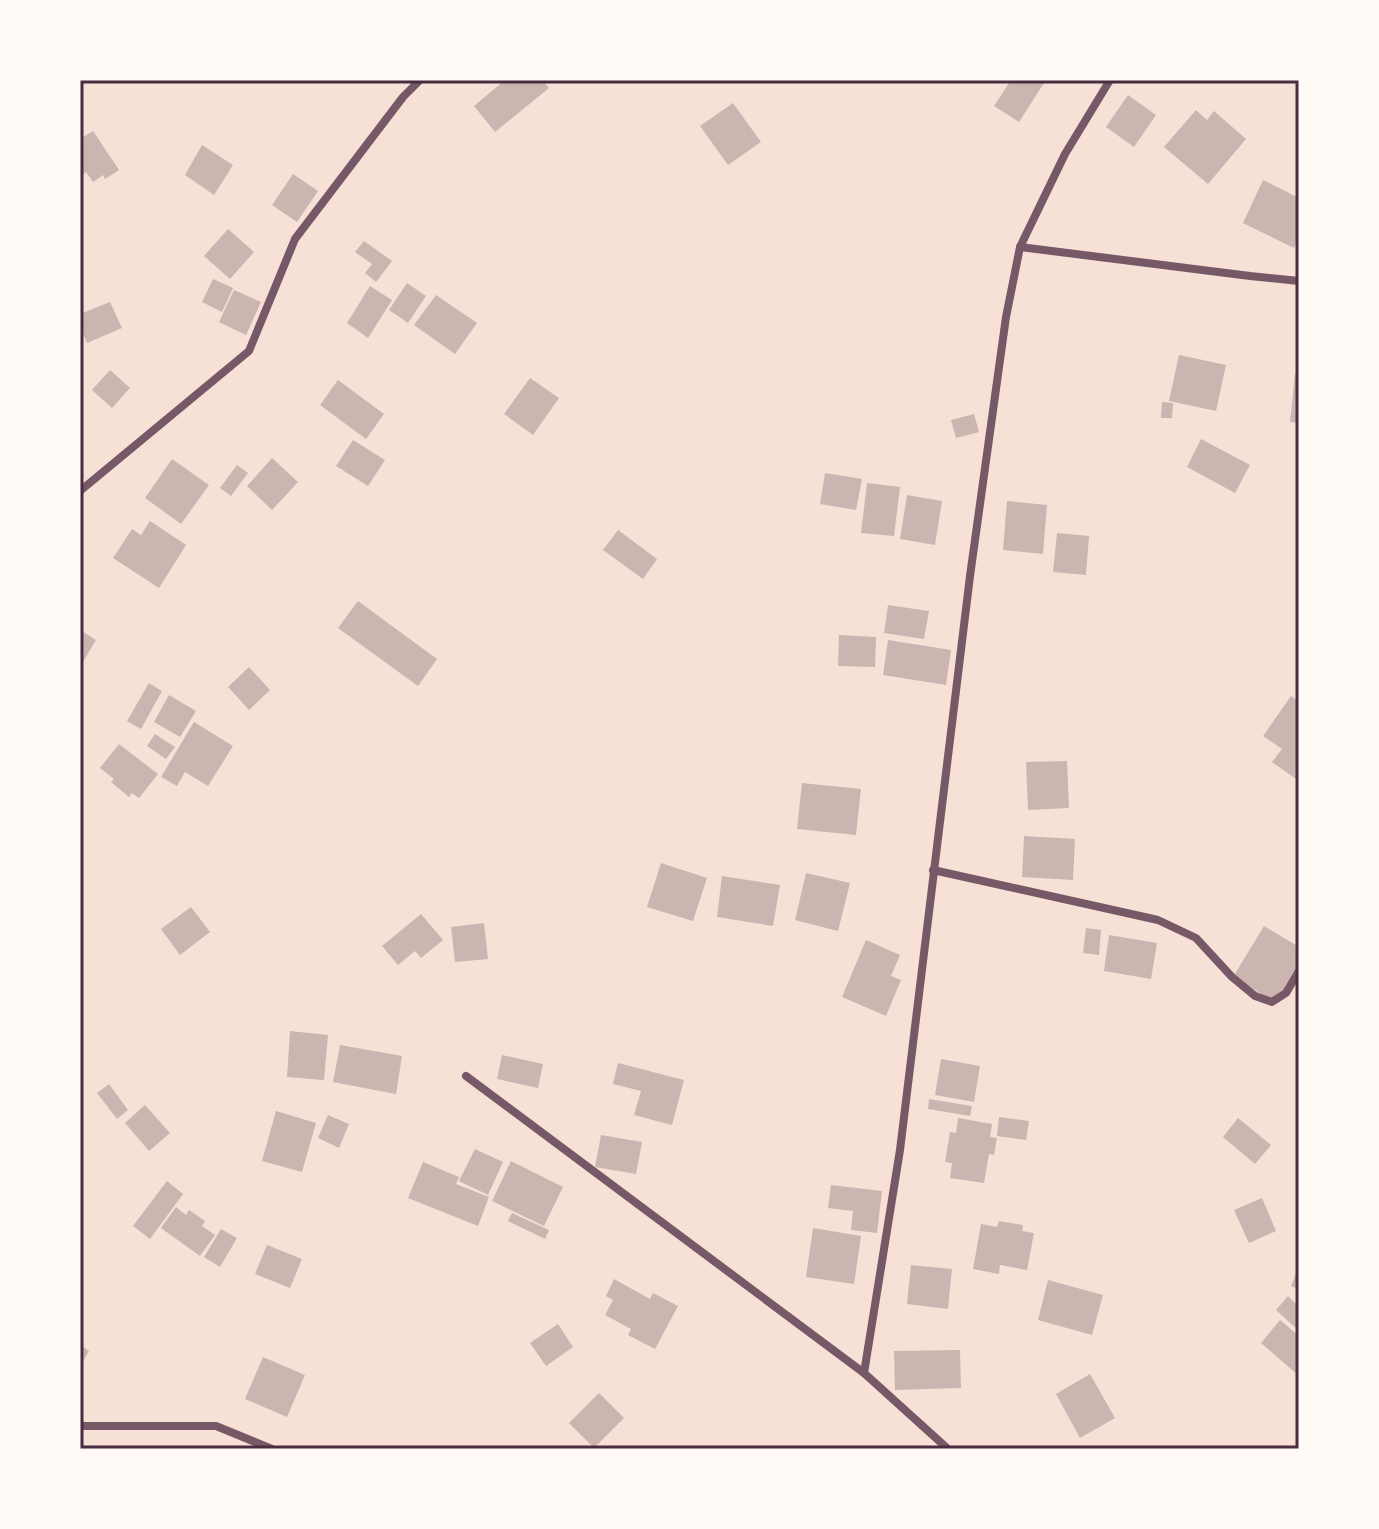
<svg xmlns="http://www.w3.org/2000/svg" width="1379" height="1529" viewBox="0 0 1379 1529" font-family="Quicksand,sans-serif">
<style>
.building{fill:#ccb4b1}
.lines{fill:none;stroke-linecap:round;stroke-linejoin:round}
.minor{stroke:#755966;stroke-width:8}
.neatline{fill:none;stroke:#4a2c40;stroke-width:3}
</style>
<rect width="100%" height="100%" fill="#f7e1d7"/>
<g class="building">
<polygon points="505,80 542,80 549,88 495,132 474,106"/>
<polygon points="1011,80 1046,80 1019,122 994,106"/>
<polygon points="1128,95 1156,115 1134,147 1106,127"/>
<polygon points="733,103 761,142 728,165 700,126"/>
<polygon points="1196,110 1207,120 1214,111 1246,139 1208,184 1164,147"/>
<polygon points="93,131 119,170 105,179 103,175 93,182 86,172 80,176 80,139"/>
<polygon points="202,145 233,165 214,195 185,175"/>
<polygon points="293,174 318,191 297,222 272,205"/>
<polygon points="1263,180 1299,198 1299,237 1294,248 1243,223"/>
<polygon points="228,229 254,252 230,279 204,256"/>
<polygon points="364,241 392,261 376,282 365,273 372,264 355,252"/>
<polygon points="213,279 233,288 222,312 202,302"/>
<polygon points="407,283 426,296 408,323 389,310"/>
<polygon points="370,286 392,300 368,338 347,323"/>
<polygon points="234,290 261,302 246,335 219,322"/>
<polygon points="436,295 477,323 455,354 414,325"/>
<polygon points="110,302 122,328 87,343 80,326 80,314"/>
<polygon points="1179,355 1226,365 1216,411 1169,401"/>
<polygon points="110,370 130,388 112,408 92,390"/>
<polygon points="1295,374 1299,375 1299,423 1290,422"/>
<polygon points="530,378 559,398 533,435 504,414"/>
<polygon points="338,380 384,414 366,439 320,405"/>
<polygon points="1162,402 1173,403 1172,418 1161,418"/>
<polygon points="974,414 979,432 956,438 951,420"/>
<polygon points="1201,439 1250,465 1235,493 1187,467"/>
<polygon points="353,440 385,460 368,486 336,466"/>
<polygon points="272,458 298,482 272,510 247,486"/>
<polygon points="172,459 209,485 181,524 145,498"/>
<polygon points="237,465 248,473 231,496 220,488"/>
<polygon points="825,473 862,479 856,510 820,504"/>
<polygon points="867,483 900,487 894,536 861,533"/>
<polygon points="907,495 942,501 935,545 900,539"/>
<polygon points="1007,501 1047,505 1043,554 1003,550"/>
<polygon points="150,521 186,545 159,588 113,558 132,529 141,535"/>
<polygon points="618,530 657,559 643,579 603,550"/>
<polygon points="1057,533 1089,536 1086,575 1053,572"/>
<polygon points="358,601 437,659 418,686 338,628"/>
<polygon points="888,605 929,611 924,639 884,633"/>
<polygon points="80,630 96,640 80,667"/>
<polygon points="839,635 876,637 875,667 838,666"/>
<polygon points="888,640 951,650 946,685 883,675"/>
<polygon points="249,667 270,690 249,710 228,687"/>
<polygon points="149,683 162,691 141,729 127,721"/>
<polygon points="169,695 196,711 180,737 154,722"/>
<polygon points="1291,696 1299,702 1299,781 1272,762 1282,749 1263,736"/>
<polygon points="194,722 233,746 208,786 185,772 177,786 161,777"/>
<polygon points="155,734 175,747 166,759 147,746"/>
<polygon points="119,744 158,774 139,798 132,793 129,797 111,782 114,779 100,768"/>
<polygon points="1067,761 1069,808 1028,810 1026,762"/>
<polygon points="802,783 861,789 856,835 797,829"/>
<polygon points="1024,836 1075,839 1073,880 1022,877"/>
<polygon points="661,863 707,878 693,921 647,907"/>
<polygon points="806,873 850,883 838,931 795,920"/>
<polygon points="722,876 780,885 773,926 717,917"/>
<polygon points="191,907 210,932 180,955 161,929"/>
<polygon points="421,914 443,940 421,958 415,951 398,965 382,946"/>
<polygon points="484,923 488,959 455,962 451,927"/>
<polygon points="1264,926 1299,947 1299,965 1276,1003 1233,977"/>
<polygon points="1086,928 1101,930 1099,955 1083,953"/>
<polygon points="1109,935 1157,943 1151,979 1104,971"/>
<polygon points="866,940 900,955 891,976 901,980 886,1016 842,997"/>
<polygon points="290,1031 328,1035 324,1080 287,1077"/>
<polygon points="340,1045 402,1056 396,1094 333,1082"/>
<polygon points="502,1055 543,1064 538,1088 497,1079"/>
<polygon points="941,1059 980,1066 974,1102 935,1095"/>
<polygon points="618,1063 684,1080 672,1125 634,1115 641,1091 613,1084"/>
<polygon points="109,1084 128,1110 117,1119 97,1093"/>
<polygon points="929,1099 972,1106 970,1116 928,1109"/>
<polygon points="145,1105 170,1133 149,1151 125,1123"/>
<polygon points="276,1111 316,1123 302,1172 262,1161"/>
<polygon points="328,1115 349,1124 339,1148 318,1138"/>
<polygon points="999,1117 1029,1121 1026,1140 997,1136"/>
<polygon points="958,1118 992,1124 990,1137 997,1138 994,1155 989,1154 984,1183 950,1178 952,1163 945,1162 950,1132 956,1133"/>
<polygon points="1238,1118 1271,1145 1255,1164 1223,1137"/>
<polygon points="601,1135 642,1142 636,1174 595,1167"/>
<polygon points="475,1149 503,1162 488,1195 459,1181"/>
<polygon points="511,1161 563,1187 544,1226 492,1201"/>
<polygon points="423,1162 459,1177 456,1184 489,1197 478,1226 408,1198"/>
<polygon points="167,1181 183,1194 150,1239 133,1226"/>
<polygon points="831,1185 882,1191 877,1233 851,1230 853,1211 828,1208"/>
<polygon points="1262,1198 1276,1231 1249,1243 1234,1210"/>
<polygon points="176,1207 186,1215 189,1210 205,1221 202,1226 215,1235 200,1256 161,1228"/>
<polygon points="512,1213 549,1230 545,1239 508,1221"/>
<polygon points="999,1221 1023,1225 1022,1231 1034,1233 1027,1270 1000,1265 999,1274 973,1269 981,1224 997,1227"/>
<polygon points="813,1228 861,1236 854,1284 806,1277"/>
<polygon points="221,1229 237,1238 220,1267 204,1257"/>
<polygon points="267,1245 302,1259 290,1288 255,1274"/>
<polygon points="911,1265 952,1269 948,1309 907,1304"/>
<polygon points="1299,1266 1299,1289 1291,1286"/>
<polygon points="614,1279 650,1299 653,1293 678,1306 655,1349 628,1335 631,1329 605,1315 613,1300 606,1296"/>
<polygon points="1048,1280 1103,1295 1092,1335 1038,1320"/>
<polygon points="1288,1296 1299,1307 1299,1331 1276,1310"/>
<polygon points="1280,1320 1299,1336 1299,1376 1261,1343"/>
<polygon points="558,1324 573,1347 546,1366 530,1343"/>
<polygon points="80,1345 89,1351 80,1367"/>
<polygon points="960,1350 961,1388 895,1390 894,1351"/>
<polygon points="263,1357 305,1375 287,1417 245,1399"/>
<polygon points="1090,1374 1115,1418 1080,1438 1056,1394"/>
<polygon points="599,1393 624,1418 594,1448 569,1423"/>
</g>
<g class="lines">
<g class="minor">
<polyline points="1020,247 1250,276 1299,281"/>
<polyline points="80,491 249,351 295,239 403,97 420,80"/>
<polyline points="933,870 1158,920 1196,938 1232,977 1255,996 1272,1002 1286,993 1299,971"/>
<polyline points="466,1076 864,1373"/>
<polyline points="80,1426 216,1426 272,1449"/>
<polyline points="948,1449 864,1373 900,1150 970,576 1006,317 1020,247 1065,154 1110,80"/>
</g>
</g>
<rect width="1379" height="1529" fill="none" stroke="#fffaf5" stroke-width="164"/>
<rect x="82" y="82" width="1215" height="1365" class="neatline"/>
</svg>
